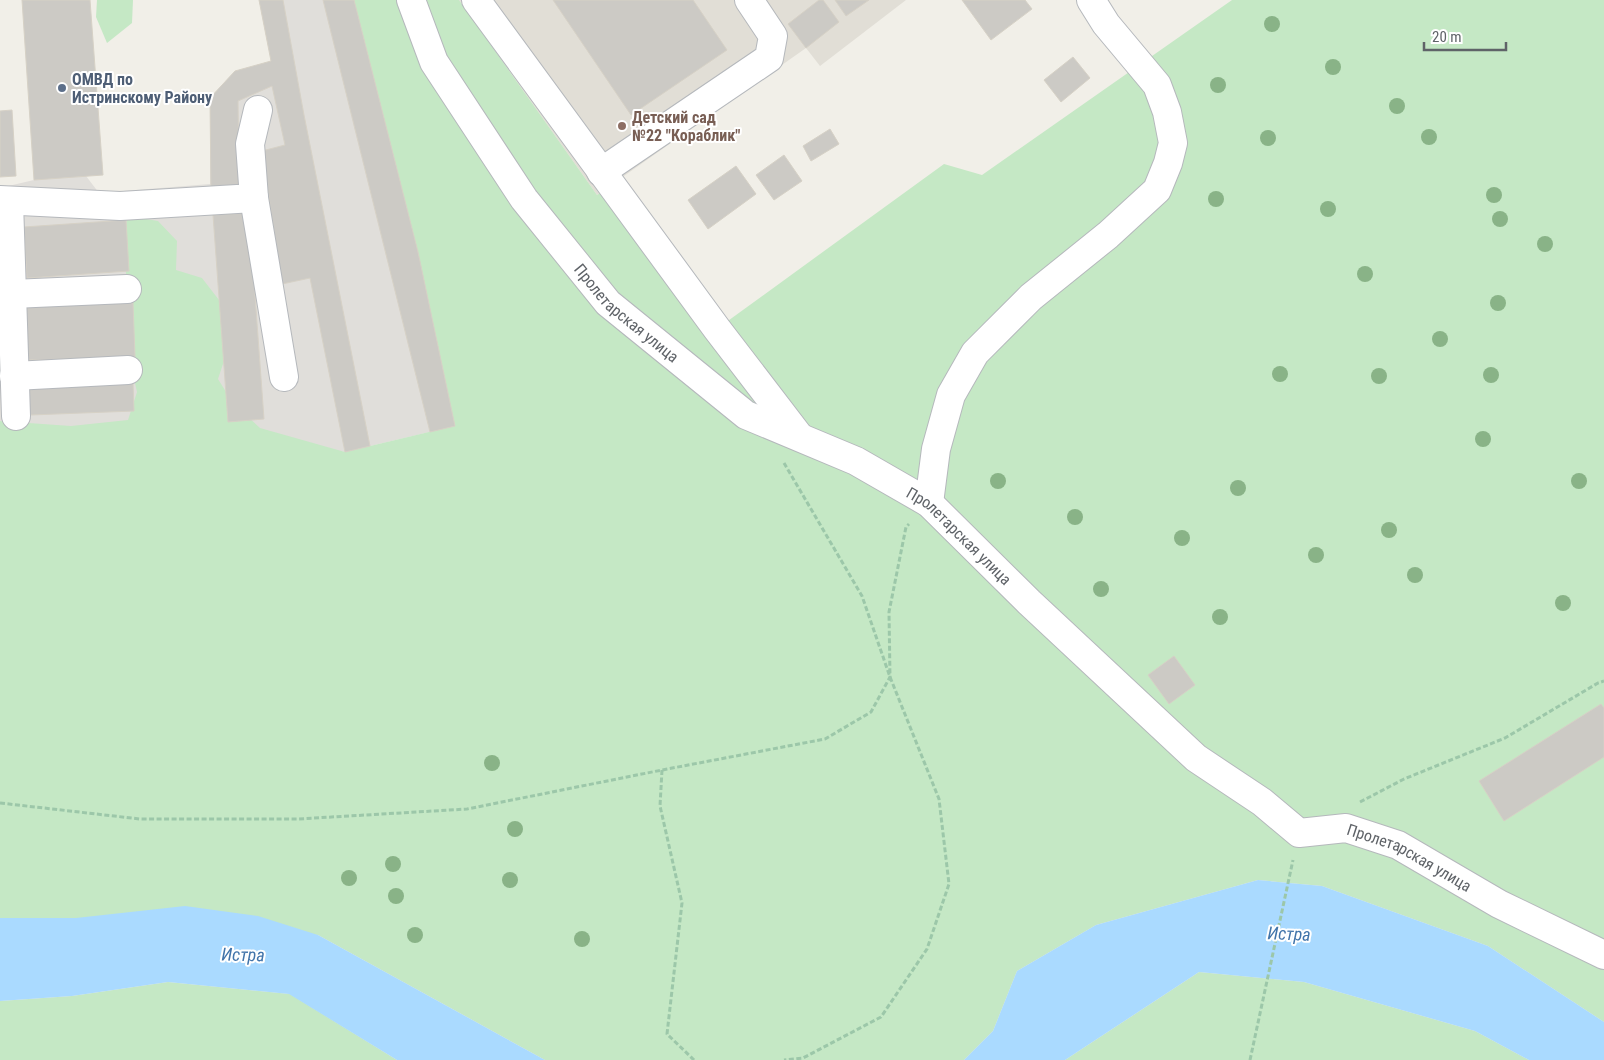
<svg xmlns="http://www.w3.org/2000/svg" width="1604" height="1060" viewBox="0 0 1604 1060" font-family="'Roboto Condensed',sans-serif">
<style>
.industrial{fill:#e0deda}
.education{fill:#e1ded6}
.green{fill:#c5e8c5}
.water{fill:#aadaff}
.building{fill:#cccac5;stroke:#d6d1c6}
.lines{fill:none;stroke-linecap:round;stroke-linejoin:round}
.minor-casing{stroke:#b5b8bc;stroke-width:30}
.path{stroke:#9cc7a9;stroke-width:3;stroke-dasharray:5 2.5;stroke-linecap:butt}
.minor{stroke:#fff;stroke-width:28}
.tree{fill:#89b387}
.service-dot{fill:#5c6f8a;stroke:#fff;stroke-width:2}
.education-dot{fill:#8d6e63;stroke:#fff;stroke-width:2}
.labels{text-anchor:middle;stroke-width:4;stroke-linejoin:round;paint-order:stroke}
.service-label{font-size:16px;font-weight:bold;fill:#4e5e75;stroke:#fff;text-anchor:start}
.education-label{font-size:16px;font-weight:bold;fill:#785e54;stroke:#fff;text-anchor:start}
.street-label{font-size:16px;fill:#5f6368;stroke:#fff}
.water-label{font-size:18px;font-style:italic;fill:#4174aa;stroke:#fff}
</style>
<rect width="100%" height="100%" fill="#f1efe8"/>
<polygon class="industrial" points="259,0 354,0 455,426 345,452 0,421 0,188 34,180 86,176 99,193 210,184 210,98 235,71 271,61"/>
<polygon class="education" points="459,0 906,0 820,66 806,48 597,195"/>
<g class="green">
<polygon points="97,0 133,0 132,23 107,43 96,17"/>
<polygon points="351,0 459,0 597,195 611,186 725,323 944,164 982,175 1232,0 1604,0 1604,1022 1488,946 1322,886 1258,880 1096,925 1017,971 993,1031 964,1060 545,1060 318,935 76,918 0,918 0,421 71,426 128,420 137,392 131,365 126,273 121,244 128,216 158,221 177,241 176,270 202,278 219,300 225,326 227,352 218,379 233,403 260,428 345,452 454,426"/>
<polygon points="1199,972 1304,982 1475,1031 1529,1060 1065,1060"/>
<polygon points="168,982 290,994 397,1060 0,1060 0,1001 72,996"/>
</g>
<g class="water">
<polygon points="1258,880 1322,886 1488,946 1604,1022 1604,1060 1529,1060 1475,1031 1304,982 1199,972 1065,1060 964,1060 993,1031 1017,971 1096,925"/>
<polygon points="185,906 258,916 318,935 545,1060 397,1060 289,994 168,982 72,996 0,1001 0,918 76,918"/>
</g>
<g class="building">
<polygon points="22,0 90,0 103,175 34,180"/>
<polygon points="259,0 283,0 304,115 370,446 345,452 310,278 282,284 262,151 285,145 272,86 238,101 239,188 211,191 210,98 235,71 271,61"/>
<polygon points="323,0 354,0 418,252 455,426 430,432"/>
<polygon points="553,0 693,0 727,50 631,115"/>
<polygon points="819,0 823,0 839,22 806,48 788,24"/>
<polygon points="835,0 869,0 846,16"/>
<polygon points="962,0 1025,0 1032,9 991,40"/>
<polygon points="1073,57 1090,78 1061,102 1044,80"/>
<polygon points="12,110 16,176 0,177 0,111"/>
<polygon points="830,129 839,144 811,161 803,146"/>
<polygon points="784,155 802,181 774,200 756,175"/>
<polygon points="736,166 756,194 708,229 688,200"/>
<polygon points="249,213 264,419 228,422 213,215"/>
<polygon points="126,220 129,271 27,278 24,227"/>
<polygon points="133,303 135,357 28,360 26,306"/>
<polygon points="133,383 134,411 30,415 29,387"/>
<polygon points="1174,656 1195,685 1169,704 1148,675"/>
<polygon points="1601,704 1604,708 1604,757 1504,821 1479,781"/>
</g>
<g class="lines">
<g class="minor-casing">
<g id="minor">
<path id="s1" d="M411,0L434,62L524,199L608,303L746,415L856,461L929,503L1029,602L1196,758L1262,802L1299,833L1346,828L1398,845L1499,904L1604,955"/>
<polyline points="476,0 717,329 799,436"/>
<polyline points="601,172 769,58 773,36 749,0"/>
<polyline points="254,198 284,377"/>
<polyline points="0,200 120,206 254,198 250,144 258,110"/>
<polyline points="9,202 16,416"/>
<polyline points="12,294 127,289"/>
<polyline points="14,376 128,370"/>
<polyline points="929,503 936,449 951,395 975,353 1031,297 1108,235 1157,190 1168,163 1173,143 1167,112 1157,85 1106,24 1091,0"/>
</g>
</g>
<g class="path">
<polyline points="784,463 862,596 890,677 939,799 949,884 927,949 881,1017 803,1058 784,1060"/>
<polyline points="662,770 660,806 682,903 667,1034 694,1060"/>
<polyline points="1360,802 1404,779 1505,738 1598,683 1604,681"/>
<polyline points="0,803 140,819 298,819 467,809 662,770 825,739 871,712 890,677 889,612 906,527 909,524"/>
<polyline points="1250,1060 1293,860"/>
</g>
<use href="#minor" class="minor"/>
</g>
<g class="tree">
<circle cx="1272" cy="24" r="8"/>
<circle cx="1333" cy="67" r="8"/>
<circle cx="1218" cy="85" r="8"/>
<circle cx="1397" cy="106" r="8"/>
<circle cx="1429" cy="137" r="8"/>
<circle cx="1268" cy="138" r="8"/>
<circle cx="1494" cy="195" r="8"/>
<circle cx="1216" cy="199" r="8"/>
<circle cx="1328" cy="209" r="8"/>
<circle cx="1500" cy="219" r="8"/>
<circle cx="1545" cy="244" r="8"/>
<circle cx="1365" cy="274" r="8"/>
<circle cx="1498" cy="303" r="8"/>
<circle cx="1440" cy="339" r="8"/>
<circle cx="1280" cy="374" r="8"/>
<circle cx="1491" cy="375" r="8"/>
<circle cx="1379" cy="376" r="8"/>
<circle cx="1483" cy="439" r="8"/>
<circle cx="998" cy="481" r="8"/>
<circle cx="1579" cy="481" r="8"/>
<circle cx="1238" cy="488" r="8"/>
<circle cx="1075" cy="517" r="8"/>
<circle cx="1389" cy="530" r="8"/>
<circle cx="1182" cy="538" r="8"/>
<circle cx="1316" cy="555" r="8"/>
<circle cx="1415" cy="575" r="8"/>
<circle cx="1101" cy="589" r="8"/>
<circle cx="1563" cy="603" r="8"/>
<circle cx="1220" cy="617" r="8"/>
<circle cx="492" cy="763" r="8"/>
<circle cx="515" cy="829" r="8"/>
<circle cx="393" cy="864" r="8"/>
<circle cx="349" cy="878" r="8"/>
<circle cx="510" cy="880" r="8"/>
<circle cx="396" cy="896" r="8"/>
<circle cx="415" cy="935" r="8"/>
<circle cx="582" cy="939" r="8"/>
</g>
<circle class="service-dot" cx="62" cy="88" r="5"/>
<circle class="education-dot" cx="622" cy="126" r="5"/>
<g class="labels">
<g class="service-label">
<text x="72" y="85">ОМВД по<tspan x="72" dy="18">Истринскому Району</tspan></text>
</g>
<g class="education-label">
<text x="632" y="123">Детский сад<tspan x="632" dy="18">№22 "Кораблик"</tspan></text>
</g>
<g class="street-label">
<text dy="6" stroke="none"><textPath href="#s1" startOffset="384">Пролетарская улица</textPath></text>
<text dy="6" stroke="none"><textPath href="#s1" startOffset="789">Пролетарская улица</textPath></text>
<text dy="6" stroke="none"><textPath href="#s1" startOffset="1359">Пролетарская улица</textPath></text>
</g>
<g class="water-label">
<text transform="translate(1289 934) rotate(2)" y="6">Истра</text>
<text transform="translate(243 955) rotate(1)" y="6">Истра</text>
</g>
</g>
<path d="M1424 42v8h82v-8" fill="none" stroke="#5f6368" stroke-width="2.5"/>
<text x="1432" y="42" font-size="15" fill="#5f6368" stroke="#ffffff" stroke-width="4" paint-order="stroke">20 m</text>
</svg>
